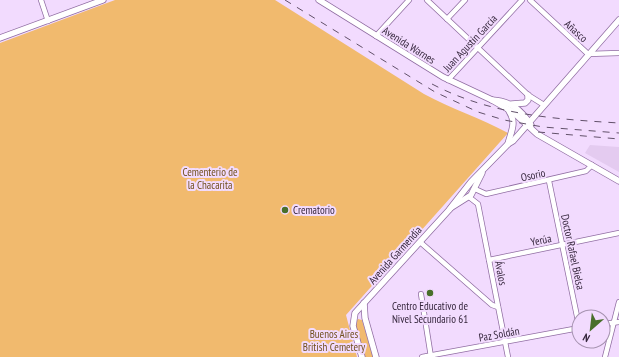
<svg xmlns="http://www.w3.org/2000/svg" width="619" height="357" viewBox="0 0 619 357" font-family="'PT Sans Narrow',sans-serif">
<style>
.built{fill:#e4cbf0}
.green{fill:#f1ba6e}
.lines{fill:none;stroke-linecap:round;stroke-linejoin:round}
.minor-casing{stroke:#916ea3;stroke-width:6}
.major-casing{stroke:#916ea3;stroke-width:7}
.minor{stroke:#fff;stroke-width:4.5}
.major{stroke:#fff;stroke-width:5.5}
.rail{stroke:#62516a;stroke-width:1;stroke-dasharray:7 7;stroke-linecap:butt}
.poi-dot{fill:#486f2a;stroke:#f2dbfe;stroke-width:1.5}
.labels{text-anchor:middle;stroke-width:4;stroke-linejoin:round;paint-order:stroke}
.street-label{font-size:11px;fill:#35263c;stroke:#f2dbfe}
.park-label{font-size:11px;fill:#71501e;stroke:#f2dbfe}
.poi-label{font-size:11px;fill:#35263c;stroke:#f2dbfe;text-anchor:start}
</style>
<rect width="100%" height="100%" fill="#f2dbfe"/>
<polygon class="built" points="590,145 619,147 619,172 585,153"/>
<g class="green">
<path d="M115,0H275L424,94C451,109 481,118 508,133L346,315L357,357H0V43Z"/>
<polygon points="358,319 362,320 373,357 365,357 355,323"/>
</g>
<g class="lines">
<g class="minor-casing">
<g id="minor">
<polyline points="41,0 48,21"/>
<polyline points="427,0 528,95 544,105"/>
<polyline points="530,0 588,54 619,53"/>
<polyline points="447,19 465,0"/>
<polyline points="376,36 409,0"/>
<polyline points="448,80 522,0"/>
<polyline points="549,181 579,326"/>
<polyline points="475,189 486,194 586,171 592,165"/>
<polyline points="469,197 478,204 508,357"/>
<polyline points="420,242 492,305 498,307"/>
<polyline points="489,260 619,233"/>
<polyline points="421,294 431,357"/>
<polyline points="603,324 619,322"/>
<polyline points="422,357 579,328"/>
<polyline points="605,357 619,302"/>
</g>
</g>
<g class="major-casing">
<g id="major">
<polyline points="319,0 443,77 492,100 513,112 537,134 619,181"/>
<polyline points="0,38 103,0"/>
<path d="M492,100C511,101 521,110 531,125"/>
<polyline points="512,104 525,103 528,100 528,95"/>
<path d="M508,144C511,131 517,123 509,111"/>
<polyline points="452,207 471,195 482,173"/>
<polyline points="364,303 365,318 376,357"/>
<polyline points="362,357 353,326 355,313 449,210 471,182 508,144 513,141 619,20"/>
</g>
</g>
<use href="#minor" class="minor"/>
<use href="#major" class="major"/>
<g class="rail">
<polyline points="285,0 435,92 478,112 504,120 543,127 619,133"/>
<path d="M432,84C491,115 554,119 619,123"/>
<polyline points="538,132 619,139"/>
</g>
</g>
<g class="poi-dot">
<circle cx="285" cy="210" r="4"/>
<circle cx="430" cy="293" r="4"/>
</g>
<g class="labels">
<g class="street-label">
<text transform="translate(576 31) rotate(42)" y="4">Añasco</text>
<text transform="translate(470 43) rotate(-47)" y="4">Juan Agustín García</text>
<text transform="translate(409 45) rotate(32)" y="4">Avenida Warnes</text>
<text transform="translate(533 175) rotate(-12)" y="4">Osorio</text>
<text transform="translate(541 240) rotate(-12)" y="4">Yerúa</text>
<text transform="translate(573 252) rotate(78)" y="4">Doctor Rafael Bielsa</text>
<text transform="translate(395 255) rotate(-48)" y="4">Avenida Garmendia</text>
<text transform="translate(501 273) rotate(79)" y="4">Ávalos</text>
<text transform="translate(499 334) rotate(-10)" y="4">Paz Soldán</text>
</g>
<g class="park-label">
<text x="210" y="176">Cementerio de<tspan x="210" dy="13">la Chacarita</tspan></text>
<text x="334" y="338">Buenos Aires<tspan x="334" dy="13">British Cemetery</tspan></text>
</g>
<g class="poi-label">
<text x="293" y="214">Crematorio</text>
<text x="430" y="310" text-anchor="middle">Centro Educativo de<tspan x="430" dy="13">Nivel Secundario 61</tspan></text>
</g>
</g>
<g transform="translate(591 329) rotate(208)"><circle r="19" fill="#f2dbfe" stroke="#a693b0"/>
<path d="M0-3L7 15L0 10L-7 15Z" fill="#486f2a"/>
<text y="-6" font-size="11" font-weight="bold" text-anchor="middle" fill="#35263c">N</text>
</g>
</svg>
